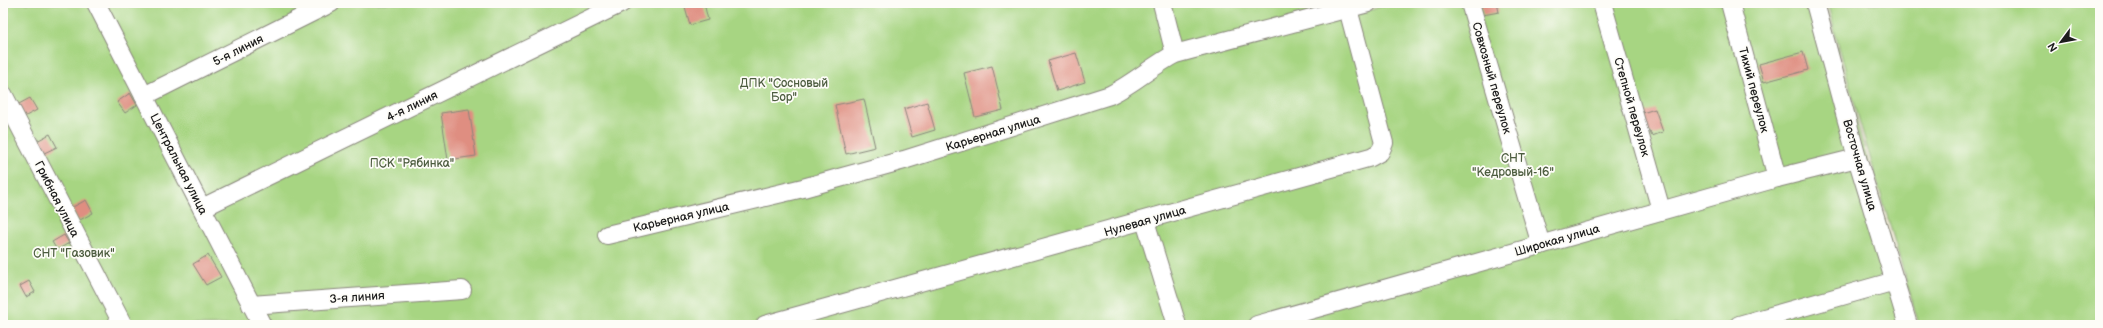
<svg xmlns="http://www.w3.org/2000/svg" width="2103" height="328" viewBox="0 0 2103 328" font-family="'Balsamiq Sans',sans-serif">
<style>
.green{fill:#a7d582;stroke:#62784f}
.building{fill:#df8e81}
.lines{fill:none;stroke-linecap:round;stroke-linejoin:round}
.minor-casing{stroke:#88857b;stroke-width:20}
.minor{stroke:#fff;stroke-width:18}
.labels{text-anchor:middle;stroke-width:3.5;stroke-linejoin:round;paint-order:stroke}
.street-label{font-size:12px;fill:#1c1c1c;stroke:#fdfcf7}
.park-label{font-size:12px;fill:#4d5d40;stroke:#fdfcf7}
</style>
<rect width="100%" height="100%" fill="#fdfcf7"/>
<filter id="ink" filterUnits="userSpaceOnUse"><feTurbulence type="fractalNoise" baseFrequency=".025" numOctaves="2"/><feDisplacementMap in="SourceGraphic" scale="8" xChannelSelector="R" yChannelSelector="G"/><feConvolveMatrix kernelMatrix="1 2 1 2 8 2 1 2 1" color-interpolation-filters="sRGB"/></filter>
<filter id="wash" filterUnits="userSpaceOnUse"><feTurbulence type="fractalNoise" baseFrequency=".012" numOctaves="4" result="noise"/><feDisplacementMap in="SourceGraphic" scale="16" xChannelSelector="R" yChannelSelector="G"/><feGaussianBlur stdDeviation="0.9" result="paint"/><feColorMatrix in="noise" values="0 0 0 0 0 0 0 0 0 0 0 0 0 0 0 0 0 1.4 0 .05"/><feComposite in="paint" operator="in"/></filter>
<g filter="url(#wash)">
<rect width="100%" height="100%" fill="#f4eeda"/>
<g class="green">
<polygon points="3,3 1336,3 1342,20 1390,3 1824,3 1913,325 3,325"/>
<polygon points="1827,3 2100,3 2100,325 1919,325 1859,120"/>
</g>
<g id="blocks">
<g class="building">
<polygon points="684,3 704,3 708,20 690,25"/>
<polygon points="1480,3 1497,3 1499,12 1483,15"/>
<polygon points="1803,52 1808,70 1764,82 1759,64"/>
<polygon points="1076,53 1085,82 1057,91 1048,61"/>
<polygon points="992,66 1003,110 975,117 964,73"/>
<polygon points="130,93 137,105 125,113 117,102"/>
<polygon points="30,98 37,110 24,117 17,105"/>
<polygon points="864,99 875,147 846,154 835,105"/>
<polygon points="927,102 935,130 912,137 904,109"/>
<polygon points="469,109 476,156 448,160 441,113"/>
<polygon points="1655,109 1663,132 1652,136 1650,132 1646,133 1639,114"/>
<polygon points="50,134 57,147 42,154 35,142"/>
<polygon points="86,200 93,213 78,221 71,208"/>
<polygon points="64,235 69,243 57,250 52,242"/>
<polygon points="208,255 221,277 206,285 193,264"/>
<polygon points="29,281 35,292 26,297 20,286"/>
</g>
</g>
</g>
<g filter="url(#ink)">
<use href="#blocks" fill-opacity="0" stroke="#88857b" stroke-width="1"/>
<g class="lines">
<g class="minor-casing">
<g id="minor">
<polyline points="96,3 262,325"/>
<polyline points="1162,3 1175,54"/>
<polyline points="1470,3 1541,245"/>
<polyline points="1602,3 1661,210"/>
<polyline points="1730,3 1777,178"/>
<polyline points="1815,3 1857,158 1908,325"/>
<polyline points="3,94 123,325"/>
<polyline points="144,96 331,3"/>
<polyline points="202,208 622,3"/>
<polyline points="1145,221 1177,325"/>
<path d="M607,235L803,188L904,160L1110,95C1133,84 1152,66 1175,54L1368,3"/>
<polyline points="251,305 462,290"/>
<polyline points="765,325 1371,157 1380,152 1384,143 1348,9"/>
<polyline points="1257,325 1777,178 1857,158"/>
<polyline points="1739,325 1895,281"/>
</g>
</g>
<use href="#minor" class="minor"/>
</g>
</g>
<g class="labels">
<g class="street-label">
<text transform="translate(238 50) rotate(-27)" y="4">5-я линия</text>
<text transform="translate(1492 78) rotate(74)" y="4">Совхозный переулок</text>
<text transform="translate(1754 90) rotate(75)" y="4">Тихий переулок</text>
<text transform="translate(412 106) rotate(-26)" y="4">4-я линия</text>
<text transform="translate(1632 107) rotate(74)" y="4">Степной переулок</text>
<text transform="translate(993 133) rotate(-17)" y="4">Карьерная улица</text>
<text transform="translate(179 164) rotate(63)" y="4">Центральная улица</text>
<text transform="translate(1860 165) rotate(74)" y="4">Восточная улица</text>
<text transform="translate(57 199) rotate(63)" y="4">Грибная улица</text>
<text transform="translate(681 217) rotate(-13)" y="4">Карьерная улица</text>
<text transform="translate(1145 221) rotate(-16)" y="4">Нулевая улица</text>
<text transform="translate(1557 240) rotate(-16)" y="4">Широкая улица</text>
<text transform="translate(357 297) rotate(-4)" y="4">3-я линия</text>
</g>
<g class="park-label">
<text x="784" y="87">ДПК "Сосновый<tspan x="784" dy="14">Бор"</tspan></text>
<text x="1513" y="162">СНТ<tspan x="1513" dy="14">"Кедровый-16"</tspan></text>
<text x="412" y="167">ПСК "Рябинка"</text>
<text x="74" y="257">СНТ "Газовик"</text>
</g>
</g>
<rect width="2103" height="328" fill="none" stroke="#fdfcf7" stroke-width="16"/>
<g transform="translate(2061 42) rotate(238)" stroke="#fdfcf7" stroke-width="3" paint-order="stroke">
<path d="M0-3L7 15L0 10L-7 15Z" fill="#1c1c1c"/>
<text y="-6" font-size="11" font-weight="bold" text-anchor="middle" fill="#1c1c1c">N</text>
</g>
</svg>
